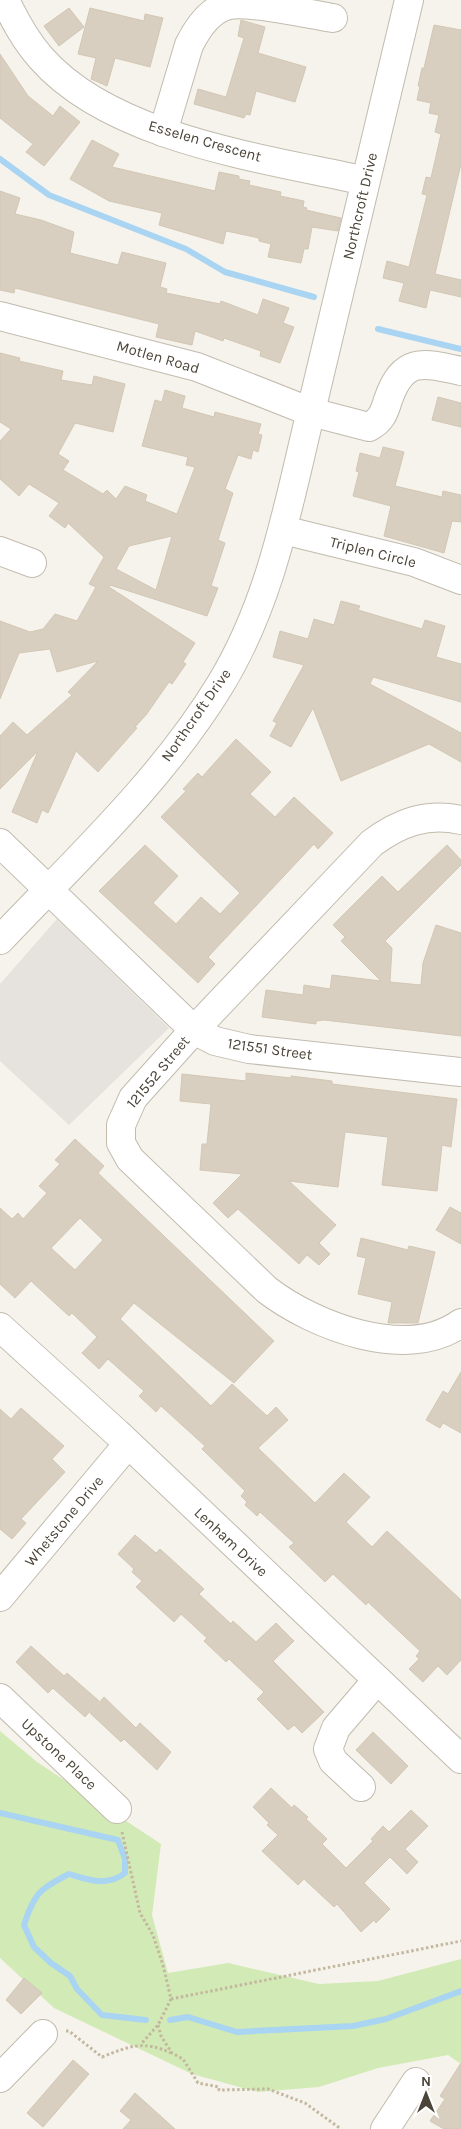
<svg xmlns="http://www.w3.org/2000/svg" width="461" height="2129" viewBox="0 0 461 2129" font-family="Karla,sans-serif">
<style>
.industrial{fill:#e6e2dd}
.green{fill:#d2eab5}
.lines{fill:none;stroke-linecap:round;stroke-linejoin:round}
.stream{stroke:#a9d4f2;stroke-width:6}
.building{fill:#d8cfc1;stroke:#d3c7b4;fill-rule:evenodd}
.minor-casing{stroke:#c2bbae;stroke-width:30}
.path{stroke:#c4b79f;stroke-width:3;stroke-dasharray:2.5 2.5;stroke-linecap:butt}
.minor{stroke:#fff;stroke-width:28}
.labels{text-anchor:middle;stroke-width:4;stroke-linejoin:round;paint-order:stroke}
.street-label{font-size:15px;fill:#4b4439;stroke:#fff}
</style>
<rect width="100%" height="100%" fill="#f6f3ec"/>
<polygon class="industrial" points="57,919 169,1028 69,1125 0,1061 0,984"/>
<polygon class="green" points="0,1731 37,1762 161,1844 152,1915 168,1973 228,1963 319,1984 378,1981 461,1959 461,2064 448,2055 378,2068 319,2087 258,2092 192,2074 54,2008 0,1958"/>
<g class="lines">
<g class="stream">
<polyline points="0,159 49,195 186,249 225,272 314,297"/>
<polyline points="378,329 461,349"/>
<path d="M0,1813L118,1840L125,1859V1873C107,1887 89,1880 69,1874C39,1889 34,1894 24,1925L34,1947L51,1963L70,1976L77,1989L102,2015L146,2020"/>
<polyline points="170,2020 188,2017 237,2032 353,2026 386,2019 461,1991"/>
</g>
</g>
<g class="building">
<polygon points="69,8 84,27 59,46 44,26"/>
<polygon points="90,8 144,21 145,14 163,18 150,67 115,58 107,86 91,79 96,58 78,54"/>
<polygon points="241,20 265,27 258,53 306,67 295,102 256,91 250,115 246,114 244,118 194,104 198,89 226,97 244,38 238,36"/>
<polygon points="434,25 461,30 461,164 435,274 461,280 461,297 430,290 426,308 399,301 404,283 383,278 387,261 409,267 427,195 422,194 426,177 431,178 441,134 435,132 439,115 429,113 431,103 417,100 420,86 418,86 422,68 424,68"/>
<polygon points="0,54 28,96 53,116 60,106 80,122 44,166 26,152 33,144 0,118"/>
<polygon points="92,140 119,154 112,167 215,191 219,172 239,176 239,179 250,181 249,185 281,192 280,196 304,201 303,207 307,208 306,210 341,218 338,231 312,227 308,249 304,249 301,263 268,257 271,244 259,241 259,238 226,231 223,244 159,225 162,213 109,201 70,179"/>
<polygon points="0,191 20,198 15,214 41,220 74,232 70,253 118,265 122,252 166,263 160,287 167,289 166,293 220,304 221,301 258,315 263,299 289,308 283,323 294,327 280,363 260,356 261,351 224,338 223,341 195,331 192,345 156,337 159,324 15,288 14,293 0,290"/>
<path d="M0,353L20,358L19,361L63,371L61,380L92,385L94,376L125,384L113,432L75,423L58,454L69,461L63,470L103,494L107,490L116,499L125,486L147,495L145,501L177,514L195,467L186,465L188,457L142,446L155,400L162,402L165,390L185,396L182,408L214,417L215,412L261,424L258,434L262,435L258,452L253,450L251,459L238,455L225,489L233,493L218,540L225,543L211,586L218,588L207,616L110,585L109,587L195,643L183,662L186,664L172,684L169,682L146,715L135,727L137,728L98,772L76,751L48,813L42,810L37,823L12,812L38,751L0,789V736L13,722L27,735L72,695L68,692L98,661L57,672L50,649L19,653L0,699V621L30,632L43,629L55,614L77,621L96,587L89,584L104,557L68,523L65,528L49,516L59,503L29,484L19,496L0,479V441L11,429L0,422ZM172,536L156,590L116,569L129,546Z"/>
<polygon points="438,397 461,403 461,427 432,420"/>
<polygon points="383,447 404,452 395,486 442,497 443,491 461,495 461,522 452,521 444,553 384,536 391,506 353,496 359,472 356,471 360,453 380,458"/>
<polygon points="341,601 360,606 358,610 422,629 425,620 445,626 436,657 461,664 461,702 373,677 370,684 461,733 461,762 429,744 341,781 313,708 291,747 270,736 277,723 273,721 304,665 273,657 280,631 308,639 314,619 334,625"/>
<polygon points="236,739 271,772 250,794 275,817 294,797 333,833 318,849 314,844 208,957 215,964 198,983 99,891 145,845 178,876 153,903 176,924 201,897 220,914 240,893 161,817 186,791 183,789 198,773 202,777"/>
<polygon points="447,845 461,860 461,865 385,941 392,948 390,982 421,985 423,963 436,925 461,933 461,1036 324,1020 316,1021 316,1024 262,1017 266,990 303,995 304,985 330,989 332,975 381,981 341,941 345,937 333,925 382,876 398,892"/>
<polygon points="246,1073 291,1078 291,1076 332,1081 332,1084 457,1099 451,1147 442,1145 437,1191 382,1185 388,1137 345,1132 338,1187 289,1181 336,1225 319,1243 330,1254 319,1265 307,1255 299,1264 238,1209 228,1218 213,1203 242,1174 200,1170 202,1144 207,1144 211,1104 180,1101 182,1074 246,1081"/>
<path d="M75,1139L104,1166L98,1173L274,1341L234,1383L134,1303L120,1319L211,1406L232,1384L267,1416L276,1407L288,1420L258,1448L315,1503L344,1473L370,1497L346,1522L372,1547L387,1531L461,1600V1660L447,1675L438,1666L423,1682L409,1669L419,1659L416,1656L420,1651L368,1602L366,1605L333,1574L325,1582L289,1547L294,1543L260,1512L257,1516L245,1505L247,1502L241,1496L245,1491L202,1449L205,1446L161,1406L156,1412L139,1396L144,1391L108,1359L99,1369L82,1353L97,1337L72,1313L69,1316L31,1281L15,1298L0,1284V1208L12,1219L18,1213L23,1219L47,1193L39,1186L60,1164L55,1160ZM80,1218L103,1240L75,1270L51,1248Z"/>
<polygon points="450,1207 461,1213 461,1244 436,1230"/>
<polygon points="361,1238 408,1250 409,1246 435,1252 418,1323 388,1323 392,1302 358,1294 366,1258 357,1256"/>
<polygon points="461,1372 461,1433 443,1423 440,1428 426,1420 443,1391 448,1394"/>
<polygon points="21,1408 64,1446 52,1459 65,1472 21,1519 26,1523 12,1539 0,1529 0,1409 11,1419"/>
<polygon points="135,1535 156,1553 160,1549 204,1589 199,1594 231,1624 233,1621 256,1642 276,1623 294,1641 273,1661 324,1712 302,1733 294,1725 288,1730 257,1699 264,1692 229,1659 226,1662 204,1641 207,1638 181,1614 174,1622 136,1587 142,1581 132,1572 134,1569 118,1554"/>
<polygon points="31,1646 64,1676 67,1673 99,1701 85,1717 53,1688 48,1693 16,1662"/>
<polygon points="104,1697 136,1728 140,1723 171,1752 157,1770 124,1739 121,1742 90,1713"/>
<polygon points="373,1732 408,1766 391,1784 356,1750"/>
<polygon points="271,1788 292,1808 294,1805 308,1817 306,1819 327,1839 322,1844 346,1868 373,1841 371,1839 383,1826 389,1832 411,1810 428,1826 405,1849 418,1862 407,1874 390,1857 364,1883 390,1909 376,1923 374,1920 361,1932 337,1904 334,1907 304,1879 298,1885 262,1851 278,1835 267,1825 269,1823 253,1807"/>
<polygon points="24,1978 42,1993 21,2014 6,2000"/>
<polygon points="73,2060 89,2074 43,2127 27,2113"/>
<polygon points="461,2063 461,2129 444,2129 430,2121 445,2099 440,2096"/>
<polygon points="135,2093 175,2129 123,2129 131,2120 120,2111"/>
</g>
<g class="lines">
<g class="minor-casing">
<g id="minor">
<path d="M5,0C15,21 25,40 41,58C112,139 264,158 365,181"/>
<path d="M163,132L189,45C197,29 210,9 229,5C251,1 308,14 333,18"/>
<path d="M0,316L197,367L311,412L369,427C381,421 384,413 388,400C403,357 422,362 461,371"/>
<polyline points="283,530 414,562 461,580"/>
<polyline points="0,551 32,563"/>
<path d="M461,820C427,812 399,823 372,843L194,1030L133,1098L121,1125V1143L130,1159L267,1290C314,1326 407,1362 461,1323"/>
<polyline points="0,843 194,1030 215,1041 249,1049 461,1072"/>
<path d="M0,940C77,859 162,780 220,685C272,600 288,505 311,411C344,274 376,137 409,0"/>
<polyline points="0,1327 117,1433 461,1759"/>
<polyline points="0,1597 128,1444"/>
<polyline points="0,1698 117,1809"/>
<polyline points="361,1787 333,1761 328,1749 336,1728 377,1680"/>
<polyline points="0,2078 43,2034"/>
<polyline points="385,2129 416,2082"/>
</g>
</g>
<g class="path">
<polyline points="122,1832 140,1913 153,1935 163,1965 171,1999 158,2025 141,2044"/>
<polyline points="171,1999 461,1941"/>
<polyline points="158,2025 161,2036 172,2053 183,2059 198,2083 219,2087 219,2090 268,2089 305,2103 341,2129"/>
<path d="M66,2031H69L102,2057C130,2046 143,2040 171,2053"/>
</g>
<use href="#minor" class="minor"/>
</g>
<g class="labels">
<g class="street-label">
<text transform="translate(205 141) rotate(16)" y="5">Esselen Crescent</text>
<text transform="translate(360 206) rotate(-77)" y="5">Northcroft Drive</text>
<text transform="translate(158 357) rotate(16)" y="5">Motlen Road</text>
<text transform="translate(373 552) rotate(14)" y="5">Triplen Circle</text>
<text transform="translate(196 715) rotate(-55)" y="5">Northcroft Drive</text>
<text transform="translate(270 1049) rotate(8)" y="5">121551 Street</text>
<text transform="translate(158 1072) rotate(-50)" y="5">121552 Street</text>
<text transform="translate(64 1521) rotate(-50)" y="5">Whetstone Drive</text>
<text transform="translate(231 1542) rotate(43)" y="5">Lenham Drive</text>
<text transform="translate(59 1754) rotate(43)" y="5">Upstone Place</text>
</g>
</g>
<g transform="translate(426 2094)" stroke="#ffffff" stroke-width="4" paint-order="stroke">
<path d="M0-4L9 19L0 12L-9 19Z" fill="#4b4439"/>
<text y="-8" font-size="14" font-weight="bold" text-anchor="middle" fill="#4b4439">N</text>
</g>
</svg>
